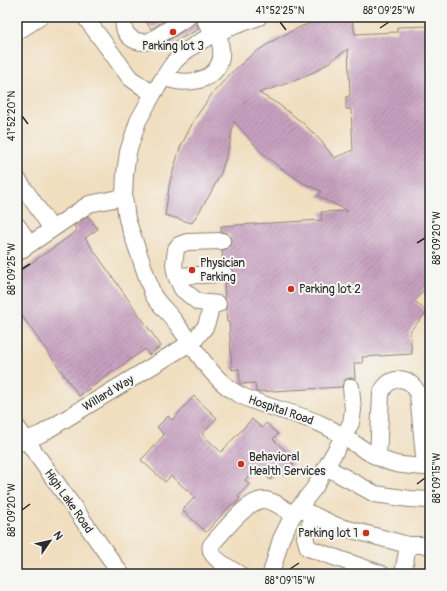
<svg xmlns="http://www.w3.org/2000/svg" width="447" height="591" viewBox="0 0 447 591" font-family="Pangolin,sans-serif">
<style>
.building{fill:url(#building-hatch);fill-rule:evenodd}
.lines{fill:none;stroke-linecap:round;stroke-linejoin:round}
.minor-casing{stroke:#8e8475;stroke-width:18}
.minor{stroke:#fff;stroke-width:16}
.ticks{fill:none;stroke:#2b2b2b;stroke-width:1.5}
.poi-dot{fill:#c8321e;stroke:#f6f6f2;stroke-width:1.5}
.labels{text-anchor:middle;stroke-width:4;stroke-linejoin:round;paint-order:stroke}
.poi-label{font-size:12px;fill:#2b2b2b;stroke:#f6f6f2;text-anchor:start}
.street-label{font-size:12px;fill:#2b2b2b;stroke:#f6f6f2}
.neatline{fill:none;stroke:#2b2b2b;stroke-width:1.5}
.ticks-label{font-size:10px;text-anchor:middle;fill:#2b2b2b}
</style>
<defs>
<pattern id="building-hatch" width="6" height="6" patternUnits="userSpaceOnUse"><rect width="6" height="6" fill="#c7a0bf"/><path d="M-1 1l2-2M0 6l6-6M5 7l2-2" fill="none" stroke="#a2839b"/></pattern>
</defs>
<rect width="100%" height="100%" fill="#f6f6f2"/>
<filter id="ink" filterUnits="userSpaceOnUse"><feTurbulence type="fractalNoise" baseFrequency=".025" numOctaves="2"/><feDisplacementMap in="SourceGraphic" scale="8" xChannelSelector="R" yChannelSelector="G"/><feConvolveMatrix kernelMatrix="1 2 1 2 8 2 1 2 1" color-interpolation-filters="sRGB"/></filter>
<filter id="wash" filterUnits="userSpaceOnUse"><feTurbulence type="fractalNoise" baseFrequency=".012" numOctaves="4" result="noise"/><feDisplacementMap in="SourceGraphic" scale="16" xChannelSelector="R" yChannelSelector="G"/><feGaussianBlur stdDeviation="0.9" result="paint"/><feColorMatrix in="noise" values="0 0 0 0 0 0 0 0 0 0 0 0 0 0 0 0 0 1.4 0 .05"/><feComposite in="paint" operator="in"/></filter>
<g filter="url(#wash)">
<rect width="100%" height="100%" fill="#f0debf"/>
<g id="blocks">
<g class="building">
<polygon points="143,17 170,17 151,29"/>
<path d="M341,17H351L355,34L397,32V27L430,26V283L415,301L427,312L410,331L412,354L362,357L363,363H354L355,378H351L346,379L343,383L342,387L256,392L255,383L240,384L239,369L232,370L229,322H227L226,309L227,305L225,298L224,284L229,282L232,279L233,273L232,269L229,266L223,265L222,250L227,249L230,246L231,240L230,236L227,233L221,232V226L322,220L321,212L348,211L318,196L321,191L305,184L279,167L259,150L234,121L230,143L221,173L209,196L192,223L165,215L170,181L180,148L194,120L212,94L232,72L254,53L278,38L302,26L327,19ZM348,49L350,95L349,96L346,97V109H351L353,150L334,158L321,141L303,123L278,104L259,93L294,81L318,70Z"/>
<polygon points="196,22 199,29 163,48 161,45"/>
<polygon points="88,216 98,229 85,238 161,346 149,355 145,349 79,396 17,309 17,273 77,231 74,226"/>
<polygon points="194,396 217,418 202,434 221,452 252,419 262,428 266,423 278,434 273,439 292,457 289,460 294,465 283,476 278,471 270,480 257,467 245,480 249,484 238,497 240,498 234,505 232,504 206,532 182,510 195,497 171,476 165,482 141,460 164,435 157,427 168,416 172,420"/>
</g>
</g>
</g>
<g filter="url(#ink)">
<use href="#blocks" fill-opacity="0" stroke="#8e8475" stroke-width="1"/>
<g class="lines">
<g class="minor-casing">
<g id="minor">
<path d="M85,17L130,78L153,94L138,121L128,152L125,174L124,197L127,219L153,295C160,306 169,313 176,323C195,348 212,381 240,395C266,408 295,412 321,424C346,435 368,457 396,464C405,466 416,466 426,467H430"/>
<path d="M124,17C121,34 133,45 150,41L188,17"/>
<polyline points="204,17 212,36"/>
<polyline points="216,17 223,31"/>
<polyline points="17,32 40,17"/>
<path d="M164,77C184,86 216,83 221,58C222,49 220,41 218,33"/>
<path d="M153,94C160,84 167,71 175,61C197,38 229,28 259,17"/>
<polyline points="17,178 52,229"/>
<polyline points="17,225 30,244"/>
<polyline points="17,253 89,204 124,197"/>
<polyline points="176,276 224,274"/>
<polyline points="218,304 198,302 182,289 176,276 174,265 176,249 179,245 187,242 222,241"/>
<polyline points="17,427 121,574"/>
<path d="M17,444L41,434L195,340C198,334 202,332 205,327C209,320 210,311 211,304"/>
<path d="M378,457L381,394C388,375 410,374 418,394L425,467"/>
<polyline points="326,467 375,494 410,499 430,500"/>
<polyline points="298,508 337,526 408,545 430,545"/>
<polyline points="314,515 305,537 308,548 382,574"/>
<path d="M239,574C230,568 207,557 211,545C223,533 248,498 265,500C275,501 285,509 293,515"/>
<polyline points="271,574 281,539 293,515 315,487 351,423 353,410 351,387"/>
<polyline points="403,574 408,545"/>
</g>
</g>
<use href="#minor" class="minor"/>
</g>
</g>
<path class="ticks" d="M280,22L286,30M380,28L389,22M22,116L28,124M417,243L425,238M22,269L30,264M417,484L425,478M22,510L30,504M290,569L299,563"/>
<g class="poi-dot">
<circle cx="173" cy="32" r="4"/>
<circle cx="192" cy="270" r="4"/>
<circle cx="291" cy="289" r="4"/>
<circle cx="241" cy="464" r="4"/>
<circle cx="366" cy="533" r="4"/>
</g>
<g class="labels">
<g class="poi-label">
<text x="173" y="50" text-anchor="middle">Parking lot 3</text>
<text x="200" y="267">Physician<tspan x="200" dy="14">Parking</tspan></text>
<text x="299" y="293">Parking lot 2</text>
<text x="249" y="461">Behavioral<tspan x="249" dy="14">Health Services</tspan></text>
<text x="358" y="537" text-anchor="end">Parking lot 1</text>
</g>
<g class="street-label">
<text transform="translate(108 393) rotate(-31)" y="4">Willard Way</text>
<text transform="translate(281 410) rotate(19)" y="4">Hospital Road</text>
<text transform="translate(69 501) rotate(55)" y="4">High Lake Road</text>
</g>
</g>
<rect width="447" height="591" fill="none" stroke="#f6f6f2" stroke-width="44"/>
<g transform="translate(50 541) rotate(56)" stroke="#f6f6f2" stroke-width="3" paint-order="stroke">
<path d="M0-3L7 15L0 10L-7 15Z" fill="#2b2b2b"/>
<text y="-6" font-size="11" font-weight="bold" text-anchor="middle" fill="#2b2b2b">N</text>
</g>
<rect x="22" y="22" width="403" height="547" class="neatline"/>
<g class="ticks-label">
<text x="280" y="14">41°52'25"N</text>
<text x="389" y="14">88°09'25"W</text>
<text transform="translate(11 116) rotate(-90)" y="4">41°52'20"N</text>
<text transform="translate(436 238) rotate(-90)" y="4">88°09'20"W</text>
<text transform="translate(11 269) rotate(-90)" y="4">88°09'25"W</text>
<text transform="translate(436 478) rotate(-90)" y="4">88°09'15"W</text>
<text transform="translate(11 510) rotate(-90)" y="4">88°09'20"W</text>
<text x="290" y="584">88°09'15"W</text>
</g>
</svg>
